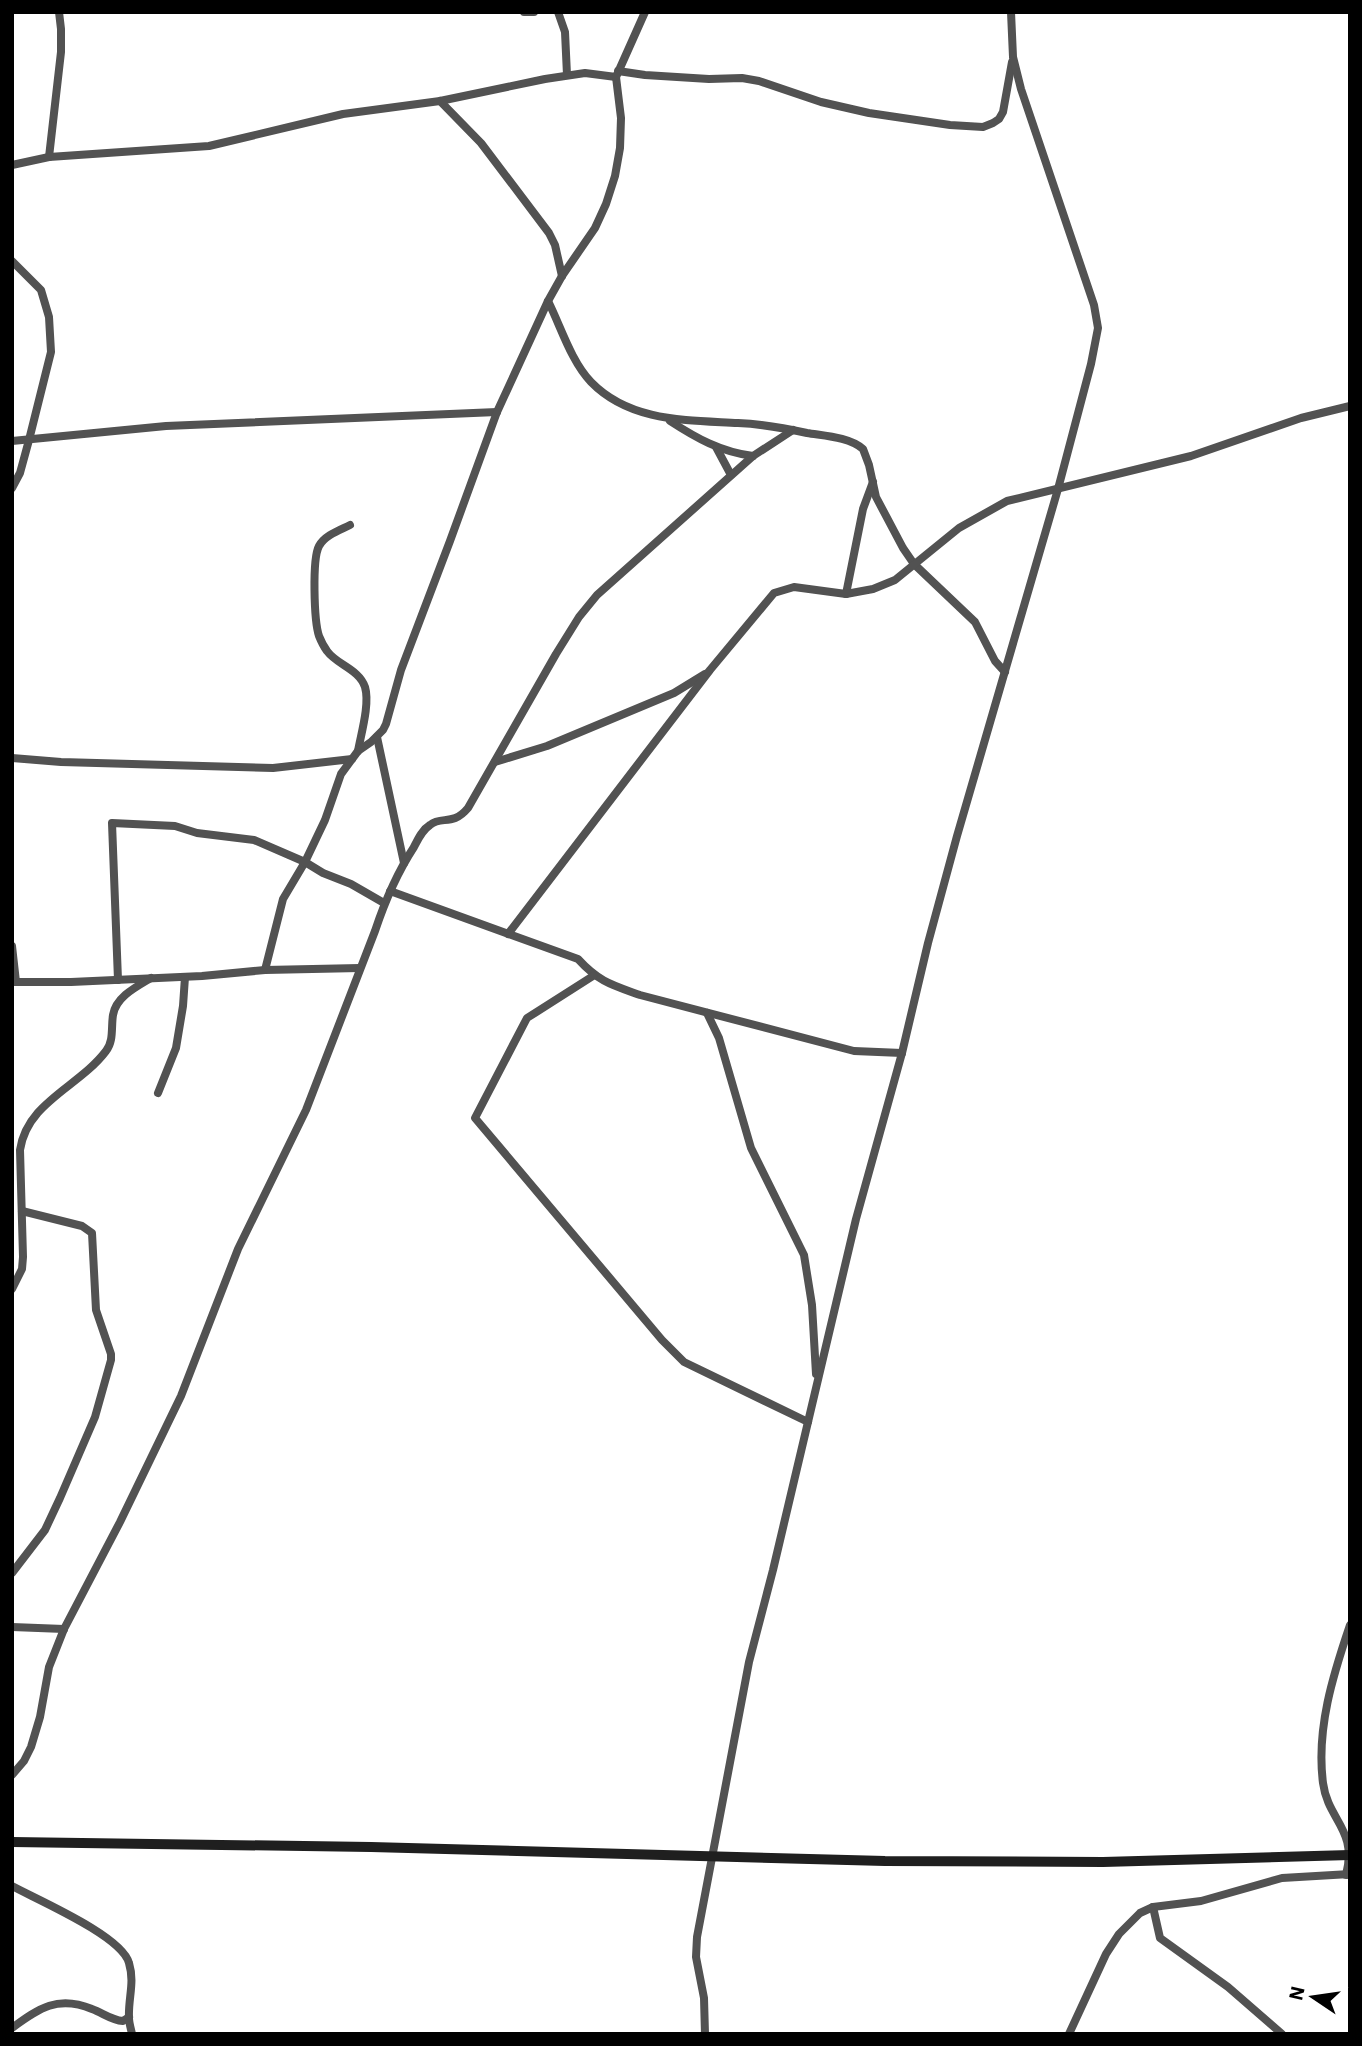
<svg xmlns="http://www.w3.org/2000/svg" width="1362" height="2046" viewBox="0 0 1362 2046" font-family="'IBM Plex Sans',sans-serif">
<style>
.lines{fill:none;stroke-linecap:round;stroke-linejoin:round}
.street{stroke:#525252;stroke-width:8}
.secondary{stroke:#1f1f1f;stroke-width:10}
</style>
<rect width="100%" height="100%" fill="#fff"/>
<g class="lines">
<g class="street">
<polyline points="524,12 534,12"/>
<polyline points="558,12 565,32 567,75"/>
<polyline points="618,71 645,75 709,79 742,78 759,81 821,102 869,113 950,125 983,127 993,123 999,119 1003,112 1012,62"/>
<polyline points="440,101 481,143 549,233 555,245 562,276"/>
<polyline points="49,157 61,52 61,29 59,12"/>
<polyline points="12,165 49,157 209,146 343,114 440,101 545,79 585,73 616,77"/>
<polyline points="12,261 41,290 49,317 51,352 29,440 20,473 12,488"/>
<path d="M548,301C561,327 571,361 591,382C630,422 686,420 738,423C761,424 784,428 807,433C825,436 849,437 863,449L869,465L876,497L903,548L914,564L975,622L995,661L1005,672"/>
<path d="M670,421C696,438 721,452 753,456"/>
<polyline points="12,441 166,426 497,412"/>
<polyline points="716,447 731,475"/>
<path d="M350,525C340,530 325,535 319,546C312,559 314,621 319,636C321,641 324,647 327,651C337,665 359,669 365,687C370,704 361,734 358,751"/>
<polyline points="846,594 863,509 873,482"/>
<polyline points="377,737 404,863"/>
<polyline points="12,758 61,762 273,768 352,759"/>
<polyline points="495,762 547,746 674,693 705,674"/>
<path d="M390,891L578,959C599,982 612,985 640,995L854,1051L902,1053"/>
<polyline points="508,934 710,670 774,593 794,587 846,594 873,589 895,580 959,528 1007,501 1191,456 1301,418 1350,406"/>
<polyline points="12,946 16,982"/>
<polyline points="265,970 283,899 305,862 325,820 341,774 358,751 371,742 383,730 386,724 401,670 450,541 497,412 548,301 562,276 595,228 606,204 615,176 620,148 621,118 616,77 645,12"/>
<polyline points="593,976 527,1018 475,1118 662,1340 684,1362 808,1422"/>
<polyline points="118,980 112,823 175,826 197,833 254,840 305,862 323,873 351,884 384,903"/>
<polyline points="12,982 71,982 202,976 265,970 360,968"/>
<polyline points="707,1013 719,1038 751,1148 804,1255 812,1305 816,1374"/>
<polyline points="158,1093 176,1048 183,1006 185,977"/>
<path d="M12,1289L22,1269L23,1257L20,1150C27,1102 79,1087 106,1051C114,1041 111,1027 113,1015C116,997 136,987 151,978"/>
<polyline points="12,1573 45,1530 60,1498 95,1417 111,1360 111,1354 96,1310 92,1233 82,1226 22,1211"/>
<polyline points="12,1627 64,1629"/>
<path d="M12,1775L24,1761L31,1747L40,1717L49,1667L64,1629L120,1522L181,1396L238,1249L306,1110L375,931C385,901 397,873 414,847C418,839 422,830 430,825C442,815 452,827 468,808L556,654L579,617L597,595L753,456L793,430"/>
<path d="M1346,1875C1358,1829 1328,1821 1323,1783C1316,1729 1333,1675 1350,1625"/>
<path d="M12,1886C38,1900 122,1936 129,1963C135,1983 128,1998 129,2018C129,2023 131,2029 132,2034"/>
<polyline points="1153,1907 1160,1938 1228,1987 1282,2034"/>
<path d="M12,2028C39,2008 58,1995 92,2009C103,2013 111,2020 123,2021L129,2017"/>
<polyline points="705,2034 704,1998 696,1957 697,1937 749,1662 773,1570 856,1219 902,1053 928,943 957,836 1058,489 1091,364 1098,328 1094,305 1021,89 1013,57 1011,12"/>
<polyline points="1069,2034 1106,1954 1119,1934 1140,1913 1153,1907 1201,1901 1282,1878 1350,1874"/>
</g>
<polyline class="secondary" points="12,1842 371,1847 885,1861 1103,1862 1350,1855"/>
</g>
<rect width="1362" height="2046" fill="none" stroke="#000000" stroke-width="28"/>
<g transform="translate(1313 1997) rotate(283)" stroke="#ffffff" stroke-width="5" paint-order="stroke">
<path d="M0-5L12 26L0 18L-12 26Z" fill="#000000"/>
<text y="-10" font-size="19" font-weight="bold" text-anchor="middle" fill="#000000">N</text>
</g>
</svg>
